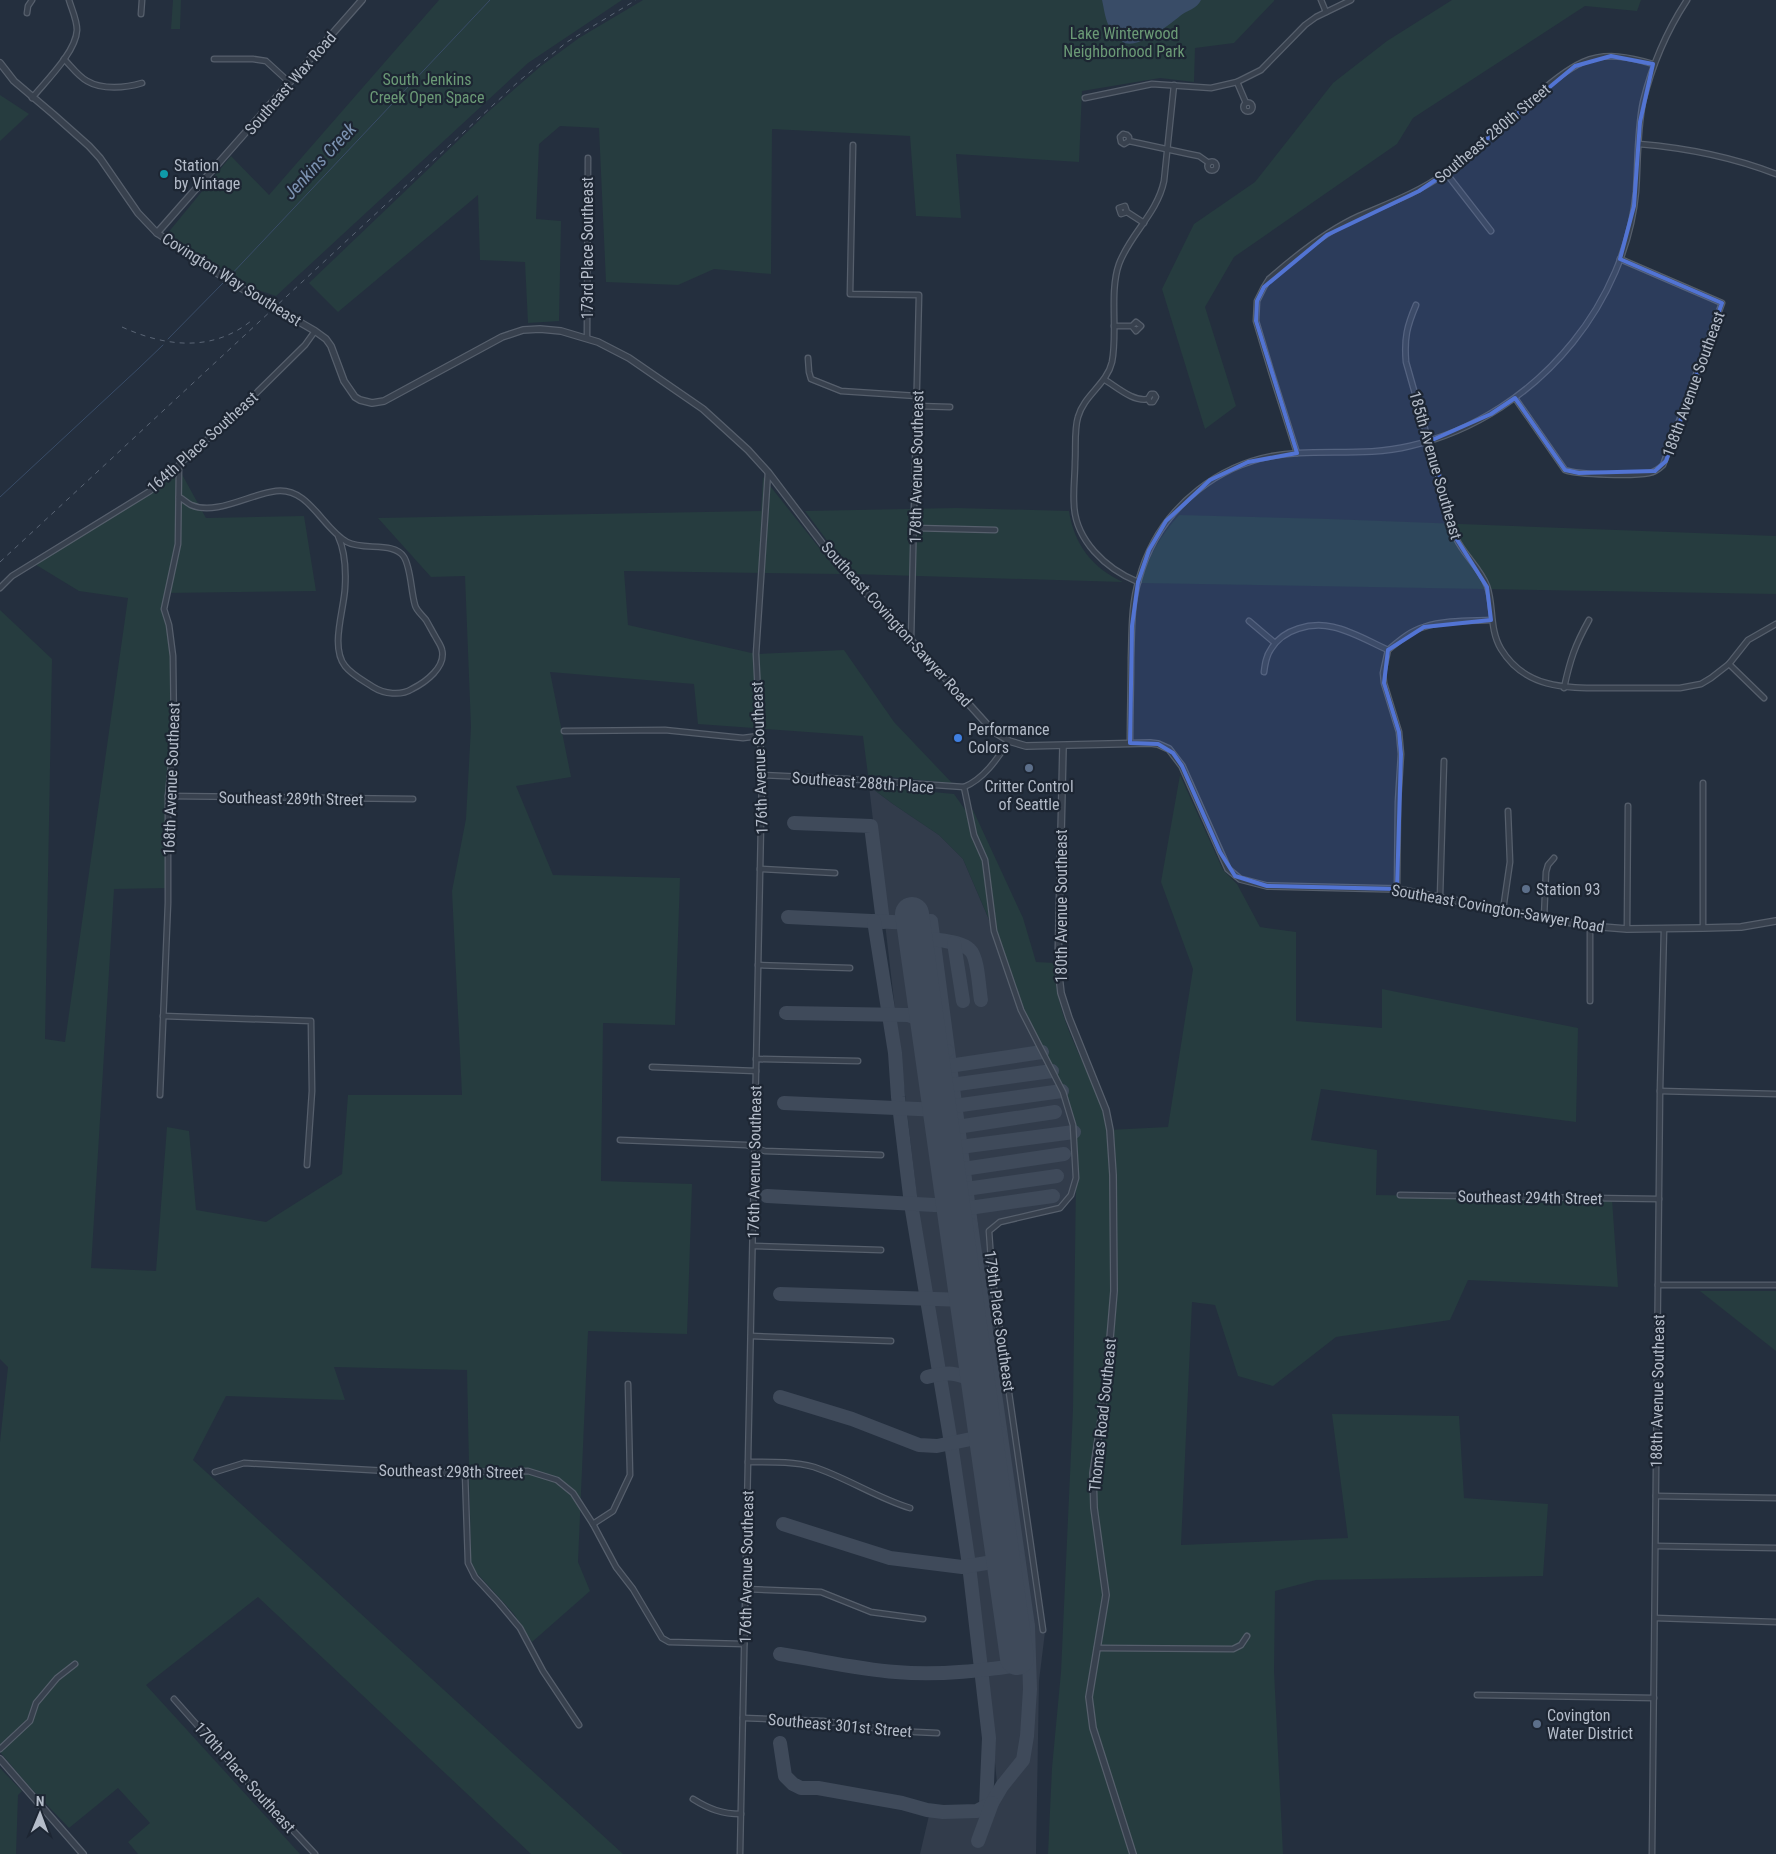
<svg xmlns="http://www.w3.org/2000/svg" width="1776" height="1854" viewBox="0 0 1776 1854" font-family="'Roboto Condensed',sans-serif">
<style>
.airport{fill:#323c4b}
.green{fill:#263c3f}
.water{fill:#394c67}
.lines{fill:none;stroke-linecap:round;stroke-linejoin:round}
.stream{stroke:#394c67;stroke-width:1}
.taxiway{stroke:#3f4a5a;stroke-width:14}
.runway{stroke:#3f4a5a;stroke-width:34}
.minor-casing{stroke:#565f6c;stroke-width:7}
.tertiary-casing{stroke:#565f6c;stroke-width:8}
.minor{stroke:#38414e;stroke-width:4.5}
.tertiary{stroke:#38414e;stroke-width:5.5}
.rail{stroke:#5a6575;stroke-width:1;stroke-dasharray:5 5;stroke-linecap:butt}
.marked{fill:#5274d3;fill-opacity:0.2;stroke:#5274d3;stroke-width:4;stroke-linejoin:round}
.culture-dot{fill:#0f9aa8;stroke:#1d2633;stroke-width:2}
.shop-dot{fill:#3f7fe0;stroke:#1d2633;stroke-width:2}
.service-dot{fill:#5c6f8a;stroke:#1d2633;stroke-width:2}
.labels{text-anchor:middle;stroke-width:4.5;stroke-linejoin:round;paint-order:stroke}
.park-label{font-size:16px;fill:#6b9a76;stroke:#1d2633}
.street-label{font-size:16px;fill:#b4bcc9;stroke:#1d2633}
.poi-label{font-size:16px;fill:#b4bcc9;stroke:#1d2633;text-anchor:start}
.water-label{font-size:18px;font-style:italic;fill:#7c92b1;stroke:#1d2633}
</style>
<rect width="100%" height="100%" fill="#242f3e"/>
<polygon class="airport" points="869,786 893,804 939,835 963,859 1062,1090 1073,1125 1076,1178 1071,1195 1060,1208 1000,1222 989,1231 992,1274 1045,1632 1039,1681 1036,1854 920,1854 931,1807 981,1808 998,1794 985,1658 919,1215"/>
<g class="green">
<polygon points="173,0 181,0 180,29 171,29"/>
<polygon points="439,0 622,0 528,63 276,296 249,287 167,234 231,156 269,195"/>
<polygon points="643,0 1274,0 1274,1 1234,43 1195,48 1194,82 1160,78 1082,91 1079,162 956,154 961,218 916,216 910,136 772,129 771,274 714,269 678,285 606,282 599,128 560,126 539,144 536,219 561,221 559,321 528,323 525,262 480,260 478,195 338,312 309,283 488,112 541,66 579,38"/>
<polygon points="1452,0 1641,0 1637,11 1585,6 1413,118 1397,144 1234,257 1205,307 1236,406 1205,429 1162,289 1194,224 1255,182 1333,83 1387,41"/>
<polygon points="0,95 29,114 0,141"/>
<polygon points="179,469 206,518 304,516 316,591 166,593 164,609 173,670 168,888 114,889 91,1268 156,1271 167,1127 189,1131 196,1210 266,1222 342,1174 348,1095 462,1095 452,891 466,819 471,727 465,576 431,577 378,518 761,511 763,477 840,574 624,571 628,625 756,654 844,650 894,722 952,783 868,775 863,736 698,724 694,684 550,672 571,777 516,786 553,875 680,878 675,1025 603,1023 601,1181 692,1184 687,1334 588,1331 578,1562 590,1591 532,1642 514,1614 474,1570 471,1562 467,1370 334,1367 345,1400 226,1396 193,1460 623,1854 531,1854 258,1597 146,1685 300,1854 138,1854 128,1842 150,1823 118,1788 69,1828 28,1785 0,1752 0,1442 8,1367 0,1359 0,610 52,659 45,1039 65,1042 128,598 79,591 33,563"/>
<path d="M957,508L1069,511C1074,544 1092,568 1123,582L852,574L805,511Z"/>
<path d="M1179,515L1329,519L1776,536V594L1141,583C1148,556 1161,535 1179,515Z"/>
<path d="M1180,775L1223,870L1237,884L1260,927L1296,932V1021L1382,1028V989L1578,1028L1576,1122L1321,1089L1311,1140L1377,1150L1376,1195L1612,1199L1618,1287L1468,1280L1450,1320L1336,1337L1273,1386L1238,1376L1215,1305L1192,1302L1181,1545L1348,1538L1332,1414L1459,1416L1464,1498L1548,1504L1543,1576L1316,1580L1275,1591L1274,1671L1283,1854H1048L1052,1768L1061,1672L1073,1409L1076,1178L1073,1125L1062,1090L1021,1010L994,931L963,859L939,835L893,804L869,786L954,794L966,811L973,810L1023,918L1036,962L1055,963C1054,1026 1095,1071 1108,1130L1168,1127L1193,969L1161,882Z"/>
<polygon points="1700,1291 1776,1291 1776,1351"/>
<polygon points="0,1768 22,1791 18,1795 16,1854 0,1854"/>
</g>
<path class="water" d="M1102,0H1201C1197,9 1187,10 1180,16C1169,25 1140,48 1125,43C1119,40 1112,32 1109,26C1105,19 1104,8 1102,0Z"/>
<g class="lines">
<g class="stream">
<polyline points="228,278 490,0"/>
<polyline points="168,339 225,281"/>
<polyline points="0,497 139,368 163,345"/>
</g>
<g class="taxiway">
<polyline points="794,823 871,826 883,922"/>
<polyline points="788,917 913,923 931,921 971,1225 1028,1626 1013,1629"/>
<polyline points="874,921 895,1053 898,1097 911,1204 951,1443 969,1565 989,1738 986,1806"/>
<path d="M932,939C944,941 962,942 970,950C978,957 979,989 981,1000"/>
<polyline points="954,943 963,1001"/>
<polyline points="786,1013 908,1015 927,1022"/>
<polyline points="932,1053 947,1051"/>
<polyline points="949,1066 1042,1052"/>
<polyline points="951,1085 1052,1071"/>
<polyline points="784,1103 940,1110"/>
<polyline points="954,1106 1062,1091"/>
<polyline points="957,1127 1055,1112"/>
<polyline points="960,1147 1074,1132"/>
<polyline points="963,1169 1064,1154"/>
<polyline points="966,1189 1057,1176"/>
<polyline points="767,1196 953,1206"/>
<polyline points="969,1208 1053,1196"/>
<polyline points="959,1249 971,1225"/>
<polyline points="780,1294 966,1300"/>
<path d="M927,1377C951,1371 955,1373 977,1381"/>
<polyline points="780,1397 852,1419 919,1445 937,1446 1000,1433"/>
<polyline points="783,1524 890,1558 962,1567 1018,1558"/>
<path d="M780,1654C819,1660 857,1669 896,1672C941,1676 985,1670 1029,1664"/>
<polyline points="780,1743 785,1776 793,1784 801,1788 818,1788 902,1803 927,1810 943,1812 977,1811 992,1803 1002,1786 1023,1760 1027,1736 1030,1689 1028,1626"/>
<polyline points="978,1841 992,1803"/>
</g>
<polyline class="runway" points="912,914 1017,1658"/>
<g class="minor-casing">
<g id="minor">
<polyline points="1321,0 1326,12"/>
<polyline points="27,13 28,6 32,0"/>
<polyline points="141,14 142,0"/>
<path d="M64,59C71,66 78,76 87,81C102,90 126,88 142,83"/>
<polyline points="214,59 253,59 266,61 290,83"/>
<polyline points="1237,82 1246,103"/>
<path d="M32,98C46,81 76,52 77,30C77,20 72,10 69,0"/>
<polyline points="1085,98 1152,84 1211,88 1237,82 1261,70 1305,25 1316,17 1351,0"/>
<circle cx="1248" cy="107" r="4.5"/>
<polyline points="1129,141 1129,137 1127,135 1123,134 1120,137 1121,142 1124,144 1129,141 1189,154 1199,156 1209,163"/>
<path d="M1639,144C1687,148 1730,156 1776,174"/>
<polyline points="853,145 850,294 919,295 911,640"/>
<circle cx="1212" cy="166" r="4.5"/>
<polyline points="1446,173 1491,231"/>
<polyline points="1127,212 1121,214 1119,208 1125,206 1127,212 1144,223"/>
<path d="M1416,305C1407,326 1404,338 1406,362L1456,538C1464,555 1480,568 1487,586C1494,605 1489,629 1501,649C1526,690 1568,688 1611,688C1634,688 1657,688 1680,688L1701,684L1711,678L1729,664L1748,640L1776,624"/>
<polyline points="1114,326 1132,326 1136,331 1141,326 1136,322 1132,326"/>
<polyline points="587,338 588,158"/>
<polyline points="808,358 809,372 811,379 841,391 917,396"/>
<path d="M1105,380C1117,387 1133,402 1148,399L1150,402H1153L1156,397L1154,394H1151L1148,399"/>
<path d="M1515,398L1565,470C1578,475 1635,476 1649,473C1655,472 1659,469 1663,465L1722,303L1620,259"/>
<polyline points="917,406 950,407"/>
<path d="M1297,453L1271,371L1256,321L1257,301L1264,287L1269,279C1293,258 1330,229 1359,216C1389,203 1417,193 1444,174C1474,153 1501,127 1528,103C1544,88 1563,71 1583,62C1606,52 1630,57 1653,64"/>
<path d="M179,497C183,499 187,503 191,505C216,516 250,494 276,491C309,487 322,528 347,542C363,551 394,541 404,557C411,568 411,592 415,605C416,610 422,615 426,620C429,625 432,631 435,636C437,640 441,645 442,650C446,667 426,682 412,689C401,696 384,694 373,687C364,681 352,675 345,666C330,647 344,610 345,588C346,572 345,551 338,536"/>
<polyline points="915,528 995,530"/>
<path d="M1138,582C1106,569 1075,540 1074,504C1073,490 1075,476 1075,462C1076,448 1074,430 1078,417C1084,395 1107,384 1112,362C1118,332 1109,292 1119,264C1130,234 1157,214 1164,181L1174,85"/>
<polyline points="0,588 12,576 150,491 234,415 305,345 315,331"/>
<polyline points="1249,621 1275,643"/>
<polyline points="1388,650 1383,673 1384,683 1399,732 1401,754 1398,802 1397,889"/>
<polyline points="1729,664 1764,698"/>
<path d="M1264,672C1265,664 1266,656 1271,649C1283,629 1311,622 1333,627C1352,631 1370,642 1388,650C1399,641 1410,631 1424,627C1445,620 1470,621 1491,620"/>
<path d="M1564,688C1570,660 1575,645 1589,620"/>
<polyline points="564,731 665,730 743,738 759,736"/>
<path d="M1130,743C1130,714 1131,686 1131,658C1132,632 1131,604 1139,579C1159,506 1224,456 1299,453C1336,451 1373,455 1410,446C1475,431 1532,393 1573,342C1607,300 1631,246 1636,192C1638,162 1637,132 1643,102C1652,65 1666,32 1687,0"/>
<path d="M762,775L847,779L964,787C984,779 997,759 1009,741"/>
<polyline points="1703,783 1703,928"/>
<polyline points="964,787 974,835 985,860 994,931 1021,1010 1063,1092 1073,1125 1076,1178 1071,1195 1060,1208 1000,1222 989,1231 992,1274 1043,1630"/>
<polyline points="168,796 413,799"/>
<polyline points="760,869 835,873"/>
<polyline points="1440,897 1444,761"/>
<polyline points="1503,910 1510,862 1508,811"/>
<polyline points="1544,918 1546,872 1548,865 1554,858"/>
<polyline points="1627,929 1628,806"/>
<polyline points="758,965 850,968"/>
<polyline points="1590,1001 1590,926"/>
<polyline points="163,1016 311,1021 312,1091 307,1165"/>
<polyline points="756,1059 858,1061"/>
<polyline points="652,1067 756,1071"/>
<polyline points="1660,1091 1776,1094"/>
<polyline points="160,1095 168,903 168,796 174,732 173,656 169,625 164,609 178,544 179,466"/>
<polyline points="620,1140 746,1145 765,1151 881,1155"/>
<polyline points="1400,1195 1659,1199"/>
<polyline points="753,1246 881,1250"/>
<polyline points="1658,1285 1776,1285"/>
<polyline points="751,1336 891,1341"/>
<path d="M748,1462C769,1462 793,1461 814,1467C847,1478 877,1498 910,1508"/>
<polyline points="215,1472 244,1463 424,1473 528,1471 557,1480 573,1493 593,1524 616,1567 633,1589 662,1638 669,1642 744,1644"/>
<polyline points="465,1473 468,1563 475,1577 499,1603 520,1628 543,1671 579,1725"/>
<polyline points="1656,1496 1776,1498"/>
<polyline points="593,1524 613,1511 630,1475 628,1384"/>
<polyline points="1656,1546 1776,1548"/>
<polyline points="745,1589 821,1592 871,1612 923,1619"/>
<polyline points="1655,1618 1776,1622"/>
<polyline points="1097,1648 1233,1649 1241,1645 1247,1636"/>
<polyline points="1477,1695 1654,1698"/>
<polyline points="174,1699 244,1778 315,1854"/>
<polyline points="743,1718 823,1721 895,1731 937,1733"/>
<polyline points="0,1749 30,1721 36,1703 57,1678 75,1664"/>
<path d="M693,1799C709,1809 722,1814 741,1814"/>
<polyline points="740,1854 762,775 756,654 768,472"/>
<polyline points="1652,1854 1660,1091 1664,929"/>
</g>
</g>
<g class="tertiary-casing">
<g id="tertiary">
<polyline points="0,63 14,81 53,114 89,146 100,158 138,213 157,233 229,281 315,331 326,339 331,346 344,381 355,397 360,400 372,403 384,401 502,337 523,330 540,329 561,331 598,342 629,358 703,409 748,450 768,472 837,563 911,640 993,731 1009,741 1026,746 1150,743 1158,744 1169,749 1182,766 1228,869 1240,879 1267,886 1397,889 1544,918 1590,926 1627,929 1703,928 1741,927 1776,921"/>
<polyline points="157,233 362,0"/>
<polyline points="1063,746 1058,967 1061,993 1069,1018 1106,1110 1110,1130 1113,1175 1114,1291 1106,1386 1093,1473 1094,1508 1106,1595 1089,1697 1093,1728 1133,1854"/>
<polyline points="0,1759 83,1854"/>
</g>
</g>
<use href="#minor" class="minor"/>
<use href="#tertiary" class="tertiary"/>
<g class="rail">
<path d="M122,327C164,346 211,353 251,321"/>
<polyline points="0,562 519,81 567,42 636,0"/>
</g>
</g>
<path class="marked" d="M1611,56L1653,64L1640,122L1634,206L1620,259L1722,303L1666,461L1655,471L1579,473L1565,470L1515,398L1491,414L1430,441L1456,538L1487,587L1491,620L1424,627L1388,650L1384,683L1399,732L1401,754L1397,889L1267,886L1235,876L1220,852L1182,766L1173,753L1158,744L1130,743L1132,626L1138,582L1149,550L1166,521L1210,480L1248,462L1297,453L1256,321L1257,301L1264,287L1327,235L1419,191L1446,173L1575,66Z"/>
<circle class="culture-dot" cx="164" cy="174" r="5"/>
<circle class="shop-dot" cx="958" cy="738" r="5"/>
<g class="service-dot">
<circle cx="1029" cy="768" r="5"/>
<circle cx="1526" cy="889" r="5"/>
<circle cx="1537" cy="1724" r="5"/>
</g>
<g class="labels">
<g class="park-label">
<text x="1124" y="39">Lake Winterwood<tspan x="1124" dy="18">Neighborhood Park</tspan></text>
<text x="427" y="85">South Jenkins<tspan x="427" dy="18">Creek Open Space</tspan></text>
</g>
<g class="street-label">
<text transform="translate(290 83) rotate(-49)" y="6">Southeast Wax Road</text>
<text transform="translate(1492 133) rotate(-40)" y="6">Southeast 280th Street</text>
<text transform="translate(587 248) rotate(-90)" y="6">173rd Place Southeast</text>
<text transform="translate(232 279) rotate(32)" y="6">Covington Way Southeast</text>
<text transform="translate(1693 384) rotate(-70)" y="6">188th Avenue Southeast</text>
<text transform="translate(202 442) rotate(-42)" y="6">164th Place Southeast</text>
<text transform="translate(1436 465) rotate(74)" y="6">185th Avenue Southeast</text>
<text transform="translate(916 467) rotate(-89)" y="6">178th Avenue Southeast</text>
<text transform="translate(897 624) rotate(48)" y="6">Southeast Covington-Sawyer Road</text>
<text transform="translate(759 758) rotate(-92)" y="6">176th Avenue Southeast</text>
<text transform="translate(171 779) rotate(-88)" y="6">168th Avenue Southeast</text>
<text transform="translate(863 782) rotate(4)" y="6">Southeast 288th Place</text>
<text transform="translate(291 798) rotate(1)" y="6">Southeast 289th Street</text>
<text transform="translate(1061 906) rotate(-90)" y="6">180th Avenue Southeast</text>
<text transform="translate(1498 908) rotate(10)" y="6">Southeast Covington-Sawyer Road</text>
<text transform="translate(754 1162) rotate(-89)" y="6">176th Avenue Southeast</text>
<text transform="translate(1530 1197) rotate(1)" y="6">Southeast 294th Street</text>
<text transform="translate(1000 1321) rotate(82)" y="6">179th Place Southeast</text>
<text transform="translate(1657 1391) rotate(-89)" y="6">188th Avenue Southeast</text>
<text transform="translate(1102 1415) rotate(-84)" y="6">Thomas Road Southeast</text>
<text transform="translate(451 1471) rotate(1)" y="6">Southeast 298th Street</text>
<text transform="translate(746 1567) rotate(-89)" y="6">176th Avenue Southeast</text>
<text transform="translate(840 1725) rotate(5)" y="6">Southeast 301st Street</text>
<text transform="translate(245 1777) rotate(48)" y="6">170th Place Southeast</text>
</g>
<g class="poi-label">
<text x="174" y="171">Station<tspan x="174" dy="18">by Vintage</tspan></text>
<text x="968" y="735">Performance<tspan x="968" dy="18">Colors</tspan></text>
<text x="1029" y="792" text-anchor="middle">Critter Control<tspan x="1029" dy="18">of Seattle</tspan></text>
<text x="1536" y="895">Station 93</text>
<text x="1547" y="1721">Covington<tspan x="1547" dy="18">Water District</tspan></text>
</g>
<g class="water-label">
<text transform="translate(320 161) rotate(-47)" y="6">Jenkins Creek</text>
</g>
</g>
<g transform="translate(40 1814) rotate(1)" stroke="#1d2633" stroke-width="4" paint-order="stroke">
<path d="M0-4L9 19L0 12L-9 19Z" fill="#b4bcc9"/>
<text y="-8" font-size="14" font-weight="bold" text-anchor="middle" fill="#b4bcc9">N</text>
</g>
</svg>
